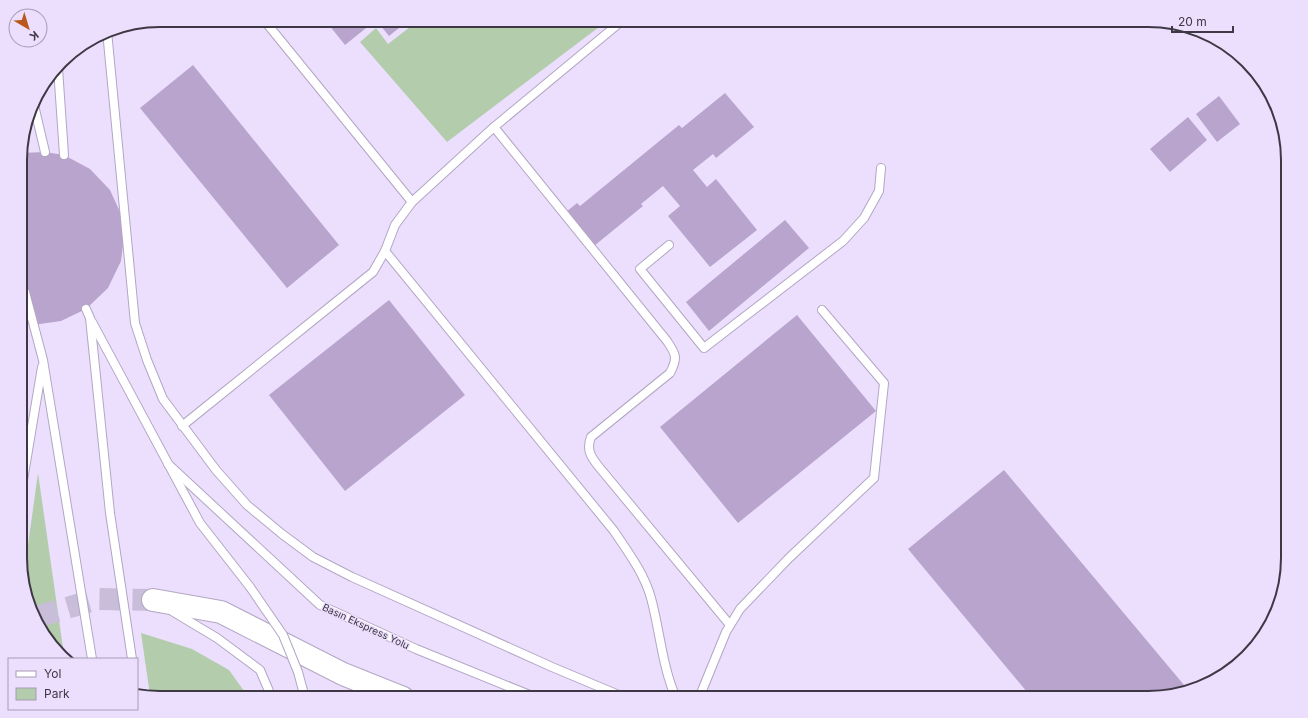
<svg xmlns="http://www.w3.org/2000/svg" width="1308" height="718" viewBox="0 0 1308 718" font-family="Inter,sans-serif">
<style>
.green{fill:#b2ccac}
.building{fill:#b9a4cd}
.lines{fill:none;stroke-linecap:round;stroke-linejoin:round}
.primary-tunnel{stroke:#c9bed9;stroke-width:22;stroke-dasharray:22 11;stroke-linecap:butt}
.service-casing{stroke:#b2a6c3;stroke-width:10}
.primary-casing{stroke:#b2a6c3;stroke-width:24}
.service{stroke:#fff;stroke-width:8}
.primary{stroke:#fff;stroke-width:22}
.service-bridge-casing{stroke:#b2a6c3;stroke-width:10;stroke-linecap:butt}
.service-bridge{stroke:#fff;stroke-width:8}
.labels{text-anchor:middle;stroke-width:3;stroke-linejoin:round;paint-order:stroke}
.street-label{font-size:10px;fill:#3d3844;stroke:#ecdffe}
.rim{fill:none;stroke:#3d3844;stroke-width:2}
</style>
<rect width="100%" height="100%" fill="#ecdffe"/>
<g class="green">
<polygon points="419,20 606,20 607,21 447,142 360,42 376,28 388,44"/>
<polygon points="38,473 64,655 44,636 23,581"/>
<polygon points="141,633 192,649 229,670 249,698 160,698 150,695"/>
</g>
<g class="building">
<polygon points="325,20 409,20 389,36 376,20 345,45"/>
<polygon points="193,65 339,245 287,288 140,108"/>
<polygon points="725,93 754,127 716,158 713,154 693,170 707,187 716,179 757,230 710,267 668,216 680,206 663,186 641,204 643,206 594,246 566,212 577,203 580,206 679,125 682,128"/>
<polygon points="1219,96 1240,124 1217,142 1196,114"/>
<polygon points="1188,117 1207,140 1170,172 1150,149"/>
<polygon points="45,152 64,155 90,169 110,190 120,212 124,237 121,261 108,288 86,309 61,321 33,325 21,323 21,153"/>
<polygon points="785,220 809,248 709,331 686,302"/>
<polygon points="389,300 465,395 345,491 269,395"/>
<polygon points="797,315 876,411 738,523 660,427"/>
<polygon points="1004,470 1184,685 1175,692 1157,698 1032,698 908,549"/>
</g>
<g class="lines">
<polyline class="primary-tunnel" points="36,617 98,599 153,600"/>
<g class="service-casing">
<g id="service">
<polyline points="264,20 412,202"/>
<polyline points="107,31 135,323 147,360 163,399 216,470 247,505 282,534 313,557 352,577 552,667 626,698"/>
<polyline points="58,68 64,155"/>
<polyline points="33,101 45,152"/>
<path d="M494,127L667,341C676,354 678,358 670,373L591,437C586,450 591,457 599,467L730,625"/>
<polyline points="669,245 640,269 704,348 843,241 864,218 879,191 881,168"/>
<path d="M385,251L614,531C628,552 644,573 651,598C660,631 662,666 676,698"/>
<polyline points="25,292 43,360 92,659"/>
<polyline points="86,309 90,318 110,513 132,659"/>
<polyline points="92,322 200,523 250,587"/>
<polyline points="182,426 373,272 385,251 395,225 412,202 494,127 623,20"/>
<polyline points="168,464 320,605 416,649 537,698"/>
<polyline points="21,492 42,367"/>
<polyline points="172,611 217,638 260,670 272,698"/>
<polyline points="699,698 726,632 740,609 789,558 874,478 884,383 822,310"/>
</g>
</g>
<g class="primary-casing">
<polyline id="primary" points="153,600 221,612 343,674 403,698"/>
</g>
<use href="#service" class="service"/>
<use href="#primary" class="primary"/>
<g class="service-bridge-casing">
<polyline id="service-bridge" points="250,587 283,635 298,672 305,698"/>
</g>
<use href="#service-bridge" class="service-bridge"/>
</g>
<g class="labels">
<g class="street-label">
<text transform="translate(366 626) rotate(25)" y="4">Basın Ekspress Yolu</text>
</g>
</g>
<path d="M0 0H1308V718H0ZM160 27H1148A133 133 0 0 1 1281 160V558A133 133 0 0 1 1148 691H160A133 133 0 0 1 27 558V160A133 133 0 0 1 160 27Z" fill="#ecdffe" fill-rule="evenodd"/>
<path class="rim" d="M160 27H1148A133 133 0 0 1 1281 160V558A133 133 0 0 1 1148 691H160A133 133 0 0 1 27 558V160A133 133 0 0 1 160 27Z"/>
<rect x="8" y="658" width="130" height="52" fill="#ecdffe" stroke="#a69cb4"/>
<rect x="16" y="671" width="20" height="6" fill="#ffffff" stroke="#a69cb4"/>
<text x="44" y="678" font-size="12" fill="#3d3844">Yol</text>
<rect x="16" y="688" width="20" height="12" fill="#b2ccac" stroke="#a69cb4"/>
<text x="44" y="698" font-size="12" fill="#3d3844">Park</text>
<g transform="translate(28 28) rotate(142)"><circle r="19" fill="#ecdffe" stroke="#a69cb4"/>
<path d="M0-3L7 15L0 10L-7 15Z" fill="#b9571c"/>
<text y="-6" font-size="11" font-weight="bold" text-anchor="middle" fill="#3d3844">K</text>
</g>
<path d="M1172 26v6h61v-6" fill="none" stroke="#3d3844" stroke-width="2"/>
<text x="1178" y="26" font-size="12" fill="#3d3844" stroke="#ecdffe" stroke-width="3" paint-order="stroke">20 m</text>
</svg>
